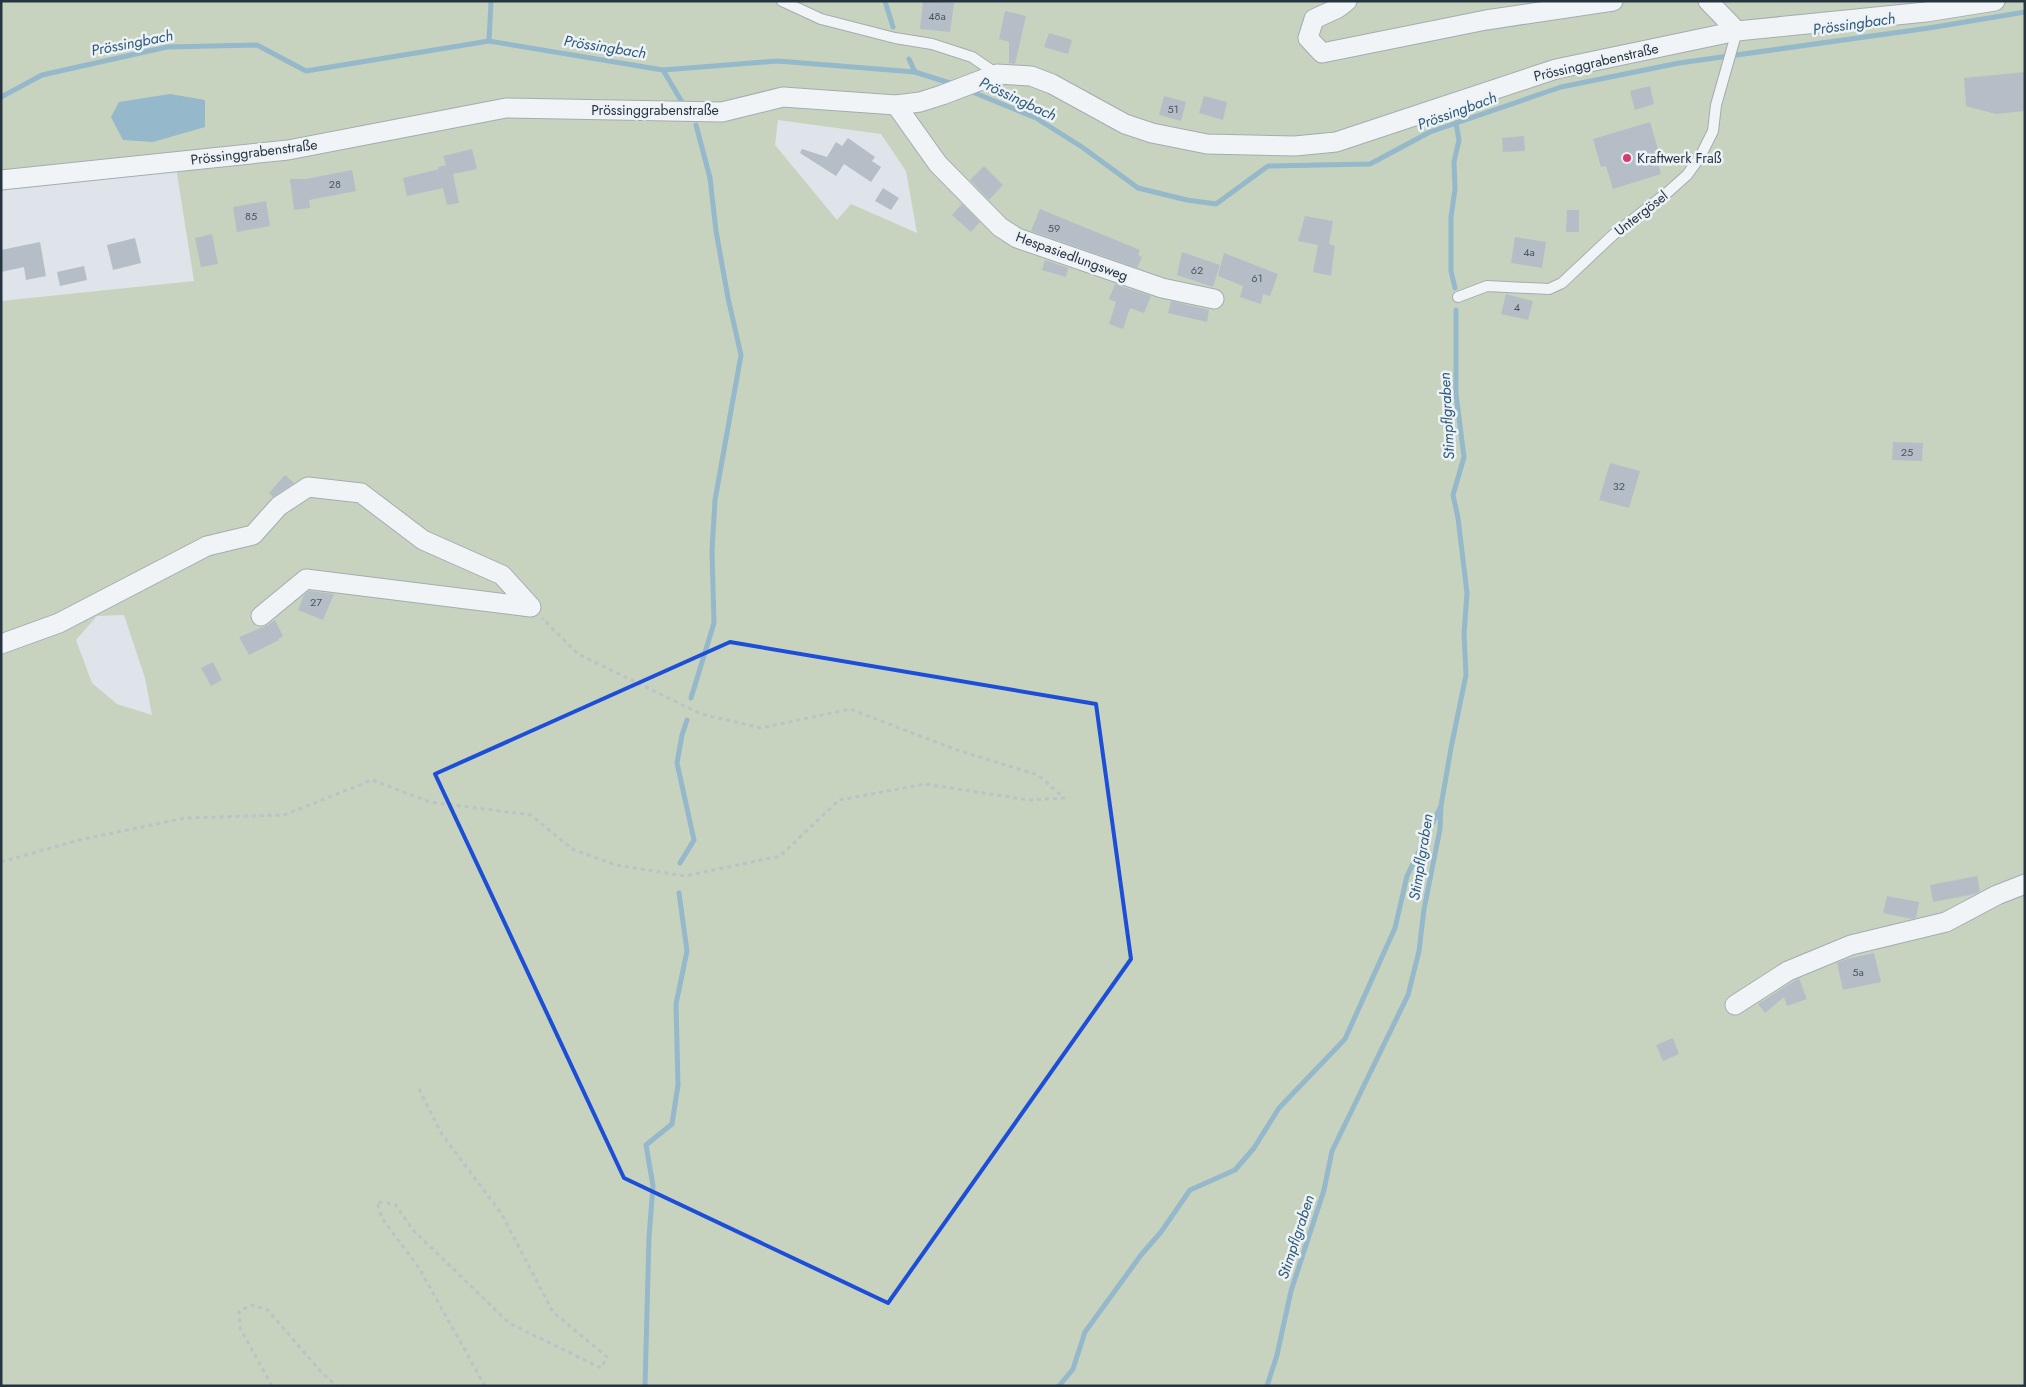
<svg xmlns="http://www.w3.org/2000/svg" width="2026" height="1387" viewBox="0 0 2026 1387" font-family="Jost,sans-serif">
<style>
.green{fill:#c7d3be;fill-rule:evenodd}
.water{fill:#96b8cb}
.lines{fill:none;stroke-linecap:round;stroke-linejoin:round}
.stream{stroke:#96b8cb;stroke-width:5}
.building{fill:#b5bec6}
.service-casing{stroke:#a3acb3;stroke-width:12}
.minor-casing{stroke:#a3acb3;stroke-width:21}
.path{stroke:#bcc2c7;stroke-width:3;stroke-dasharray:4 4;stroke-linecap:butt}
.service{stroke:#f1f4f7;stroke-width:10}
.minor{stroke:#f1f4f7;stroke-width:19}
.marked{fill:none;stroke:#1d4ed8;stroke-width:4;stroke-linejoin:round}
.poi-dot{fill:#d73a6b;stroke:#edf2f6;stroke-width:2}
.labels{text-anchor:middle;stroke-width:5;stroke-linejoin:round;paint-order:stroke}
.number-label{font-size:11px;fill:#4a5662}
.street-label{font-size:14px;fill:#263440;stroke:#edf2f6}
.poi-label{font-size:14px;fill:#263440;stroke:#edf2f6;text-anchor:start}
.water-label{font-size:15px;font-style:italic;fill:#2e5a77;stroke:#edf2f6}
</style>
<rect width="100%" height="100%" fill="#dee4e9"/>
<path class="green" d="M1,1H2025V1386H1V301L194,281L174,155L1,173ZM778,120L881,134L906,171L917,233L851,204L837,220L775,145ZM124,615L145,678L152,715L117,704L92,683L76,640L97,616Z"/>
<polygon class="water" points="170,94 205,100 205,127 153,142 123,140 111,117 119,102"/>
<g class="lines">
<g class="stream">
<polyline points="885,1 893,27"/>
<polyline points="489,41 491,1"/>
<polyline points="909,59 915,72"/>
<polyline points="663,70 682,102"/>
<polyline points="970,91 1036,118 1082,147 1138,188 1187,200 1216,204 1268,166 1370,164 1430,132 1561,87 1679,63 1929,28 2025,12"/>
<polyline points="1,97 42,75 167,47 257,45 306,71 489,41 663,70 778,61 915,72 953,84"/>
<polyline points="1455,288 1451,271 1451,217 1455,189 1454,162 1459,140 1456,123"/>
<polyline points="691,698 714,623 712,551 715,500 741,355 728,298 716,231 710,178 696,125"/>
<polyline points="680,863 694,840 677,763 682,735 687,720"/>
<polyline points="645,1386 649,1237 653,1186 646,1145 672,1124 678,1085 676,1004 687,951 679,893"/>
<polyline points="1059,1386 1073,1369 1085,1332 1141,1255 1161,1232 1190,1190 1235,1170 1254,1148 1279,1108 1345,1039 1395,928 1407,876 1440,808"/>
<polyline points="1267,1386 1277,1355 1291,1291 1324,1190 1332,1151 1408,995 1419,951 1424,909 1440,829 1441,806 1451,748 1466,675 1464,634 1467,593 1458,518 1453,495 1464,457 1456,394 1456,310"/>
</g>
</g>
<g class="building">
<polygon points="923,1 954,3 950,32 920,29"/>
<polygon points="1005,11 1026,16 1015,64 1009,63 1009,42 999,39"/>
<polygon points="1049,33 1072,40 1068,54 1044,47"/>
<polygon points="2025,72 2025,111 1996,114 1966,106 1964,78"/>
<polygon points="1650,86 1654,104 1635,110 1630,91"/>
<polygon points="1164,96 1186,102 1181,121 1159,115"/>
<polygon points="1204,96 1227,102 1223,120 1199,113"/>
<polygon points="1650,122 1658,149 1654,151 1661,174 1613,189 1606,166 1601,167 1593,139"/>
<polygon points="1524,136 1525,151 1503,152 1502,138"/>
<polygon points="848,138 875,157 872,161 881,167 871,182 844,164 836,176 800,153 802,149 827,157 836,142 842,146"/>
<polygon points="472,149 477,169 453,174 459,203 447,205 443,188 407,196 403,178 439,169 438,167 446,165 443,156"/>
<polygon points="984,166 1003,185 989,200 970,180"/>
<polygon points="352,170 356,191 309,200 310,208 294,210 290,179 306,179"/>
<polygon points="883,188 899,198 891,210 875,201"/>
<polygon points="266,201 270,226 237,232 233,207"/>
<polygon points="962,204 980,222 971,232 952,215"/>
<polygon points="1040,209 1140,250 1138,255 1142,257 1137,268 1031,231"/>
<polygon points="1567,210 1579,210 1579,232 1566,232"/>
<polygon points="1305,216 1333,221 1329,244 1335,246 1331,276 1313,272 1318,245 1298,241"/>
<polygon points="212,234 218,264 201,267 195,238"/>
<polygon points="1515,237 1546,242 1542,268 1511,263"/>
<polygon points="135,238 141,263 113,270 107,245"/>
<polygon points="40,242 46,276 26,280 24,267 1,272 1,250"/>
<polygon points="1182,252 1220,265 1213,287 1177,275"/>
<polygon points="1224,253 1278,274 1270,296 1263,294 1261,304 1240,297 1243,286 1218,276"/>
<polygon points="1045,260 1068,268 1066,277 1042,270"/>
<polygon points="84,266 87,280 60,286 57,272"/>
<polygon points="1115,284 1151,296 1144,313 1130,308 1123,329 1109,324 1116,302 1109,299"/>
<polygon points="1506,294 1533,301 1528,320 1501,314"/>
<polygon points="1171,301 1209,310 1207,322 1168,313"/>
<polygon points="1893,442 1923,443 1922,461 1892,460"/>
<polygon points="1610,463 1640,471 1629,508 1599,500"/>
<polygon points="285,475 294,483 273,497 269,493"/>
<polygon points="309,591 334,594 323,620 298,610 304,595"/>
<polygon points="275,620 283,636 278,639 279,640 249,655 239,637 268,625"/>
<polygon points="213,662 222,680 211,686 201,668"/>
<polygon points="1977,876 1980,891 1975,894 1933,902 1930,885"/>
<polygon points="1887,896 1919,902 1916,918 1912,919 1883,913"/>
<polygon points="1874,953 1881,982 1843,990 1837,963 1847,959"/>
<polygon points="1799,978 1807,999 1787,1006 1784,997 1765,1013 1758,1004"/>
<polygon points="1673,1038 1679,1054 1663,1061 1656,1045"/>
</g>
<g class="lines">
<g class="service-casing">
<g id="service">
<polyline points="782,1 821,19 895,38 932,44 972,57 997,74"/>
<polyline points="1458,297 1487,286 1549,289 1562,283 1613,235 1668,192 1687,175 1700,157 1713,131 1716,105 1737,31"/>
</g>
</g>
<g class="minor-casing">
<g id="minor">
<polyline points="1347,1 1338,8 1314,19 1308,38 1322,53 1486,20 1613,1"/>
<polyline points="1708,1 1737,31"/>
<polyline points="896,105 938,164 1000,227 1017,238 1162,288 1214,299"/>
<polyline points="1,180 288,150 506,108 722,112 783,97 896,105 920,102 942,95 997,74 1031,76 1052,84 1125,124 1152,133 1207,144 1295,146 1336,142 1556,69 1737,31 1926,12 1995,1"/>
<polyline points="1,644 59,623 207,546 253,535 279,506 308,487 361,493 423,540 502,575 531,607 306,579 261,616"/>
<polyline points="1735,1005 1788,971 1851,945 1946,922 1997,895 2025,884"/>
</g>
</g>
<g class="path">
<polyline points="1,862 79,840 185,818 284,815 372,780 430,802 531,815 572,849 616,865 685,876 780,856 839,800 925,784 1029,800 1064,798 1038,775 954,749 850,709 761,728 701,714 578,654 542,618"/>
<polyline points="419,1089 441,1133 501,1213 553,1312 607,1357 601,1368 509,1323 413,1230 395,1204 377,1202 382,1218 419,1268 485,1386"/>
<polyline points="272,1386 240,1328 239,1311 252,1305 268,1310 321,1372 337,1386"/>
</g>
<use href="#service" class="service"/>
<use href="#minor" class="minor"/>
</g>
<path class="marked" d="M730,642L1096,704L1131,959L888,1303L624,1178L435,774Z"/>
<circle class="poi-dot" cx="1627" cy="158" r="5"/>
<g class="labels">
<g class="number-label">
<text x="937" y="20">48a</text>
<text x="1173" y="113">51</text>
<text x="335" y="188">28</text>
<text x="251" y="220">85</text>
<text x="1054" y="232">59</text>
<text x="1529" y="256">4a</text>
<text x="1197" y="274">62</text>
<text x="1257" y="282">61</text>
<text x="1517" y="311">4</text>
<text x="1907" y="456">25</text>
<text x="1619" y="490">32</text>
<text x="316" y="606">27</text>
<text x="1858" y="976">5a</text>
</g>
<g class="street-label">
<text transform="translate(1596 62) rotate(-13)" y="5">Prössinggrabenstraße</text>
<text x="655" y="115">Prössinggrabenstraße</text>
<text transform="translate(254 152) rotate(-7)" y="5">Prössinggrabenstraße</text>
<text transform="translate(1641 213) rotate(-38)" y="5">Untergösel</text>
<text transform="translate(1072 256) rotate(20)" y="5">Hespasiedlungsweg</text>
</g>
<g class="poi-label">
<text x="1637" y="163">Kraftwerk Fraß</text>
</g>
<g class="water-label">
<text transform="translate(1854 24) rotate(-8)" y="5">Prössingbach</text>
<text transform="translate(132 43) rotate(-11)" y="5">Prössingbach</text>
<text transform="translate(605 47) rotate(9)" y="5">Prössingbach</text>
<text transform="translate(1018 99) rotate(25)" y="5">Prössingbach</text>
<text transform="translate(1457 111) rotate(-20)" y="5">Prössingbach</text>
<text transform="translate(1447 416) rotate(-93)" y="5">Stimpflgraben</text>
<text transform="translate(1421 857) rotate(-81)" y="5">Stimpflgraben</text>
<text transform="translate(1296 1237) rotate(-72)" y="5">Stimpflgraben</text>
</g>
</g>
<rect width="2026" height="1387" fill="none" stroke="#263440" stroke-width="5"/>
</svg>
